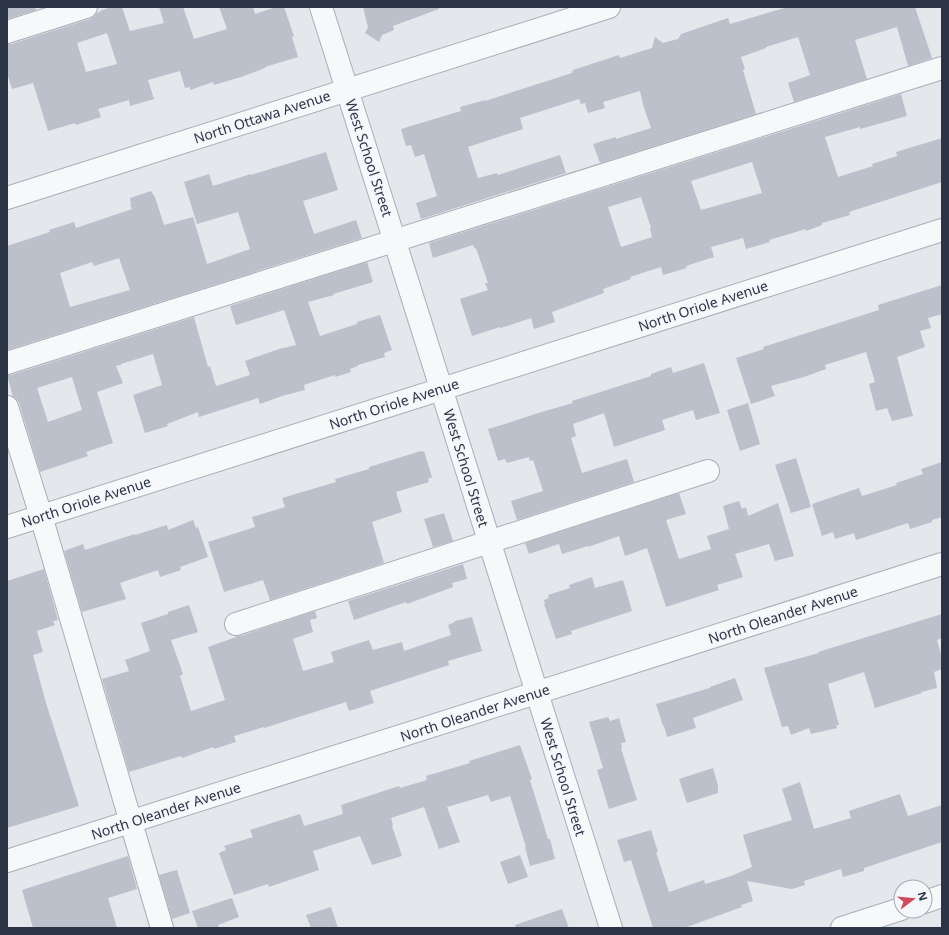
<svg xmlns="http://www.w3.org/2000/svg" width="949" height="935" viewBox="0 0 949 935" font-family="'Noto Sans',sans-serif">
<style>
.building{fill:#bbc0ca;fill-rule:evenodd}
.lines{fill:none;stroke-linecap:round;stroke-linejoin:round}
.minor-casing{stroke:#a9aeb7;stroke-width:24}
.minor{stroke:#f7f8fa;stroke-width:22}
.labels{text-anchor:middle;stroke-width:3.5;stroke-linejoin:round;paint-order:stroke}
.street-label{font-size:14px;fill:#2b3445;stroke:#f4f6f9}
</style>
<rect width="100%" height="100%" fill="#e4e7ec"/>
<g class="building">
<polygon points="7,7 35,7 36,10 7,19"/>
<path d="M111,7H122L130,31L164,23L159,7H183L194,39L227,29L219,7H253L255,14L276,7H284L294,36L292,37L298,57L265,67V68L241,77L214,85L213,82L190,90V87L185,88L180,71L148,80L154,99L130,106L129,100L98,109L101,117L76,125L75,123L48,131L33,83L12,89L7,73V44H11L90,19L95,16L96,13L100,12V11ZM107,33L117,64L86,72L77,43Z"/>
<polygon points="363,7 439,7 439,9 393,26 394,30 382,35 379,42 365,33 368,27"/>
<polygon points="788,7 915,7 932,58 908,66 897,27 855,40 867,79 794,102 788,83 810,75 798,37 766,47 766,48 741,57 745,69 743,70 756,114 600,163 593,144 616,137 616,139 651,128 644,108 640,91 603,102 605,108 588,113 585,103 581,104 579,99 520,118 523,129 468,147 478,178 497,173 498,175 560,155 566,173 421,219 416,203 437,196 424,154 415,157 411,145 406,146 401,129 461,111 460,107 485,100 485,101 572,73 573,70 619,55 620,58 652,48 655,37 663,43 678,39 681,34 728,18 730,24"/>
<path d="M901,94L907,116L860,129V127L825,137L838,177L873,166L872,164L897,156L896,152L942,138V182L849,212L850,215L822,223V225L806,231V229L769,240L770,242L746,249L743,238L711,247L714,257L686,266L687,268L663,275L661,267L630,277L631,279L603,289L604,293L552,312L555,322L534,329L531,318L501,328L500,327L472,336L460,299L488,290L485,283H488L476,248L475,249L473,245L433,258L429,243ZM752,162L762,193L701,210L691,181ZM641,197L651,228L650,229L652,237L621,247L608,207Z"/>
<path d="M326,152L338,190L303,201L314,234L356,220L362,238L7,350V246L50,232L49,230L74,222L76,228L132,209L130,204H131L130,198L151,191L155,197L164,225L193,217L207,264L250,249L238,212L197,224L184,182L209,174L213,186L251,174V175ZM119,258L130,290L70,307L60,273L92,262L94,266Z"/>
<path d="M367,262L373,282L333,294L334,295L308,302L320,336L357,324V322L380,315L392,350L384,353L385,357L358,365V366L350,369L351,372L335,377V375L304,385L305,390L282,396L260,404L258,398L199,417L198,412L167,424L168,426L145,433L133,395L162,385L153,354L121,364V365L116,366L123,383L97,392L113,443L86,452L88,456L40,472L19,403L16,398L13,397L7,375H11L194,317L208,367L210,366L216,386L250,375L245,361L279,349L296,345L284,310L236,325L230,306ZM72,377L82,410L48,422L37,388Z"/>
<polygon points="942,285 942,314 928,318 931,328 920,331 925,347 897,357 913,416 892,421 887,408 876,411 869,384 875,382 866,352 825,365 826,369 804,377 771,386 775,396 751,404 736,358 764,349 763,347 879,310 878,305"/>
<polygon points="704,363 720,413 696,420 693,410 662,420 665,430 614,447 604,413 573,424 576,436 571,438 582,473 627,459 634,482 517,520 511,501 543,491 533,460 530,461 529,457 507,463 505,459 498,461 488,429 505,424 538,413 573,403 572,401 651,376 651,374 671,367 673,373"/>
<polygon points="748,403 760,444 740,451 727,410"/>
<polygon points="421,451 422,452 424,451 432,477 428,479 429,482 396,492 402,512 372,522 384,563 270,600 263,580 224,592 208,542 255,527 252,517 285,507 282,498 336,482 335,479 369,469 369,467"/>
<polygon points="796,458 811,507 791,513 775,465"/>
<polygon points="942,462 942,517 932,520 932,522 910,529 908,523 856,540 854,533 835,539 833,532 822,536 812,504 859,488 862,496 897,485 896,483 923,474 921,469"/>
<polygon points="679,493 686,514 666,520 679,559 711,549 707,536 729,529 723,506 739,501 742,509 746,507 748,516 778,503 794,556 775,561 769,544 735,554 743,577 717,585 719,590 666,607 647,548 625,556 619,536 588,547 588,546 562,554 559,544 529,554 525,543"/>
<polygon points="444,513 453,541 433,547 424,519"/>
<polygon points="193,520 196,528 198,527 208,557 180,567 181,570 160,577 158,570 120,583 126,599 82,612 64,551 83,544 85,550 135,534 135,535 167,525 168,530"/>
<polygon points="463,564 467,579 452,583 453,587 407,604 406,602 354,620 348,601"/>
<polygon points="44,569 58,620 53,621 55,625 37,631 43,652 33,655 46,703 79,806 7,828 7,581"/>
<polygon points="592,577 595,588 623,580 632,611 571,631 572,634 556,639 544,604 545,604 544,600 549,598 548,595 570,588 569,585"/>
<polygon points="189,605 198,632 171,640 183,674 180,676 191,711 225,700 208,647 236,637 236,636 240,636 315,611 317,618 310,620 313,632 293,639 303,671 334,662 331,652 369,640 373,650 402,642 404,651 451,635 448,625 455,622 455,621 472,617 482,651 448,661 449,665 370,691 374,703 349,711 346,702 264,728 264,727 234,736 236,742 214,749 213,747 182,758 181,756 129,772 102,679 129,671 125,660 150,651 141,623 168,614 168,612"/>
<polygon points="942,614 942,638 937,640 942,658 942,669 934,672 937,688 921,692 922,693 875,708 864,672 828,684 839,725 836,725 837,728 811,734 809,728 791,735 788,726 782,727 764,668 819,653 818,652 844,644"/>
<polygon points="735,678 743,700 693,718 696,728 667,737 664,726 663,726 656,704 710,688 710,687"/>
<polygon points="608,717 610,721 619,718 626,742 621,743 622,747 621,748 637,800 609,809 597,770 603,768 589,722"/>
<polygon points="520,745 532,779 530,780 548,839 550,839 555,859 530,866 525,847 526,847 510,796 491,802 488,795 447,807 460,842 439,849 424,807 391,818 393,825 392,826 402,856 372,865 360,836 313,851 319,870 269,887 268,884 234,895 219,853 226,850 224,846 253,837 250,830 300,814 304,826 343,814 341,805 399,786 400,788 427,780 426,776 470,763 469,761"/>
<polygon points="713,768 718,786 718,793 687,803 679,779"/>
<polygon points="800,782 814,829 851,818 849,811 900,794 908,816 942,805 942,842 864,868 864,871 843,877 841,869 804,881 805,885 792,889 747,881 753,901 741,905 742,907 684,928 653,928 631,860 624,862 617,840 651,830 658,852 656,852 669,892 704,880 705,884 731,876 752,867 743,835 792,820 782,789"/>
<polygon points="520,855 528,877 508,884 500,862"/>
<polygon points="128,856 137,889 108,898 117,928 33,928 22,890"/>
<polygon points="177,870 190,913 172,919 159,875"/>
<polygon points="232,898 239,917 218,925 219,928 198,928 192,911"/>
<polygon points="331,907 338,928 311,928 306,915"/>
<polygon points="562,909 569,928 516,928 515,925"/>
</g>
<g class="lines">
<g class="minor-casing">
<g id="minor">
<polyline points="321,7 611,928"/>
<polyline points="7,32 86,7"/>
<polyline points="7,198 609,7"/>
<polyline points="7,363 942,68"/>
<polyline points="7,407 41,516 162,928"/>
<polyline points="7,527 942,230"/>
<polyline points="236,624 708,471"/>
<polyline points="7,861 942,564"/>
<polyline points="925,902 942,896"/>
<polyline points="842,928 901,909"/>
</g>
</g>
<use href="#minor" class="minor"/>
</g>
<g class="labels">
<g class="street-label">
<text transform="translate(262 117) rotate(-18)" y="5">North Ottawa Avenue</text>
<text transform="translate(369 158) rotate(72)" y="5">West School Street</text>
<text transform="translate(703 306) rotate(-18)" y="5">North Oriole Avenue</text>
<text transform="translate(394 404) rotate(-18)" y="5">North Oriole Avenue</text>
<text transform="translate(466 468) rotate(73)" y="5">West School Street</text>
<text transform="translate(86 502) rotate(-18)" y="5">North Oriole Avenue</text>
<text transform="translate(783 615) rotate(-18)" y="5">North Oleander Avenue</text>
<text transform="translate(475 713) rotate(-18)" y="5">North Oleander Avenue</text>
<text transform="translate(563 777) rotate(73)" y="5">West School Street</text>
<text transform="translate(166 811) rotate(-18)" y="5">North Oleander Avenue</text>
</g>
</g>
<rect width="949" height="935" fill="none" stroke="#2b3445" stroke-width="16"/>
<g transform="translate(913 899) rotate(74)"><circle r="19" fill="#f4f6f9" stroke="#a4a8b1"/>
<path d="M0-3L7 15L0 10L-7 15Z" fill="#d1495b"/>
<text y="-6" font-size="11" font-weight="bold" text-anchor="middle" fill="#2b3445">N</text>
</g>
</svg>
